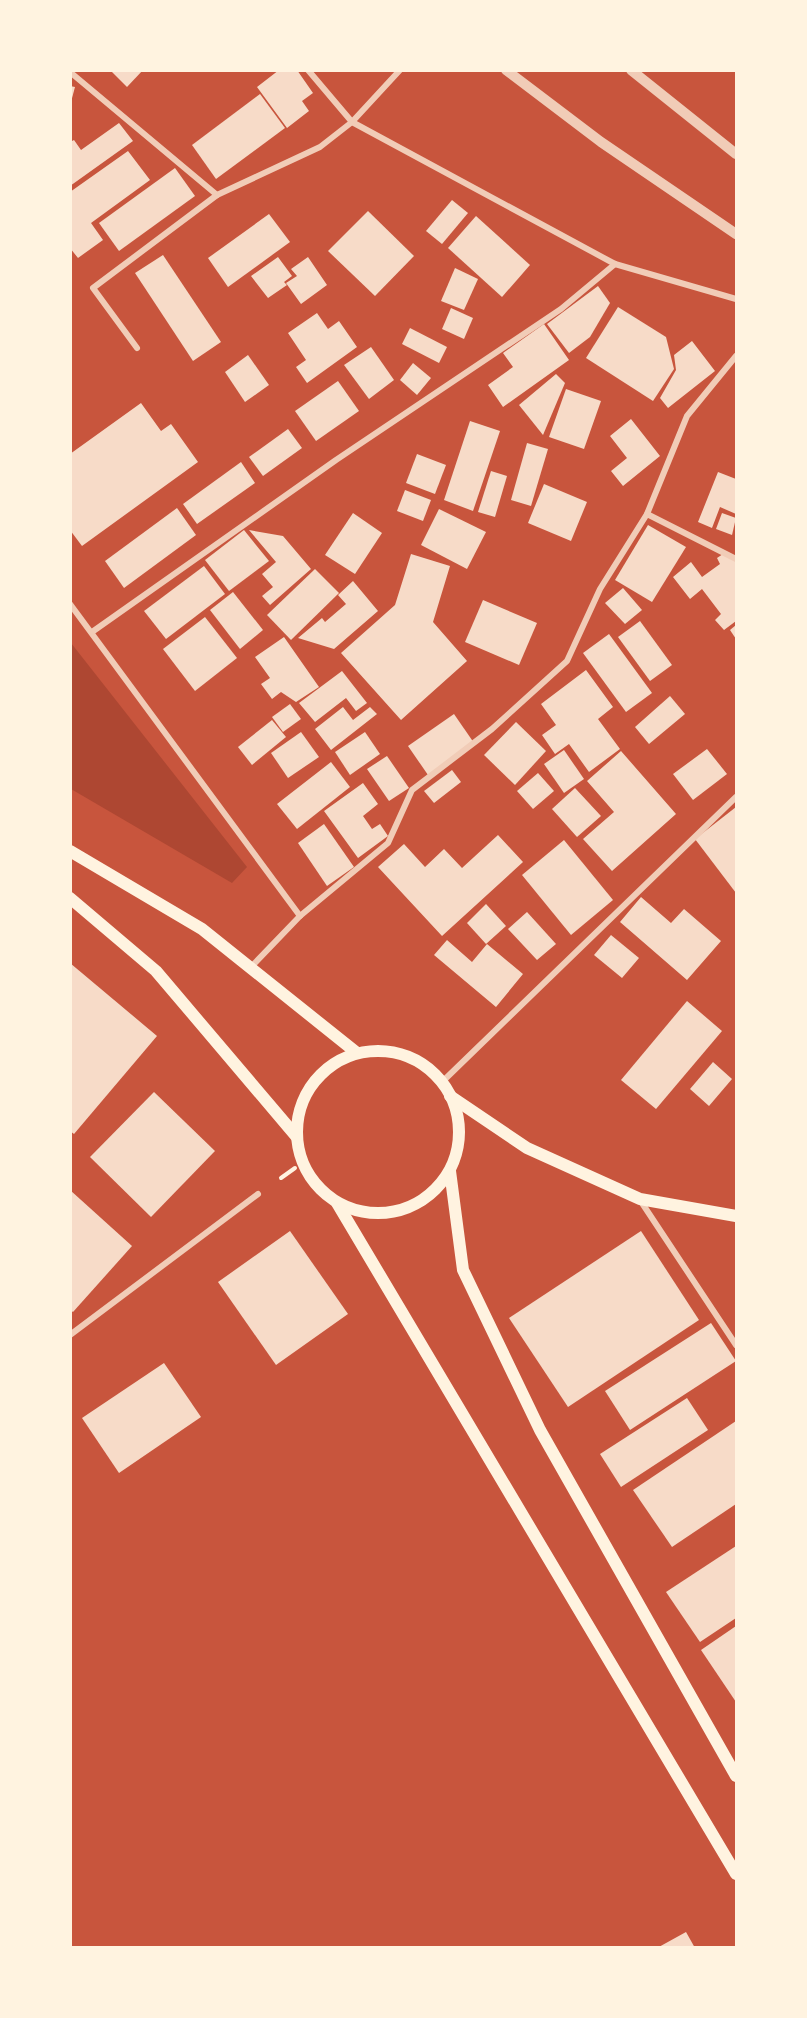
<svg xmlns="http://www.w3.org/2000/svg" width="807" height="2018" viewBox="0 0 807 2018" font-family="Lato,sans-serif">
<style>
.green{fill:#ae4732}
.building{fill:#f7dbc8}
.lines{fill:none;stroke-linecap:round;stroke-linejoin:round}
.path{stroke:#fff3e0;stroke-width:4}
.minor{stroke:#f1ccb7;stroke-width:6}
.tertiary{stroke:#f1ccb7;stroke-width:10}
.secondary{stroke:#fff3e0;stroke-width:12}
</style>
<rect width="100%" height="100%" fill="#c8553d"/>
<polygon class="green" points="71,643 247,867 232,883 71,789"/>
<g class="building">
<polygon points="110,70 143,70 127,87"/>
<polygon points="279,70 297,70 313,93 302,101 309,111 287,128 257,87"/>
<polygon points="70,86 75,87 71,102 70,101"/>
<polygon points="260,94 285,128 216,179 192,145"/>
<polygon points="119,123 133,141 70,186 70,142 74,140 81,150"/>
<polygon points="128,151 150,180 91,223 103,240 78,258 70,248 70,192"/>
<polygon points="175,168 195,196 119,251 99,223"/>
<polygon points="452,200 468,213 442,244 426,231"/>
<polygon points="368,211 414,256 375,296 328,251"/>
<polygon points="269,214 290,242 228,287 208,258"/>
<polygon points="476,216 530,265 502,297 448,248"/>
<polygon points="163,255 221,342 193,361 135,273"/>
<polygon points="278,257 292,276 284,282 287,285 268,298 251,276"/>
<polygon points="308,257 327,285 301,304 286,283 297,276 291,269"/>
<polygon points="455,268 478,279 464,310 441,301"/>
<polygon points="598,286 610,303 590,337 569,353 547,324"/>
<polygon points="618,307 666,337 674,369 653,401 586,358"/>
<polygon points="451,308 473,318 464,339 442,329"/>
<polygon points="317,313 328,329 339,321 357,347 307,383 296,367 306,360 288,333"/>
<polygon points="544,324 569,360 503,407 488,385 513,367 503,353"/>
<polygon points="410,328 447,347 439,363 402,344"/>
<polygon points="692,341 715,371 668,408 660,398 676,370 674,355"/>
<polygon points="371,347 394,380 369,399 344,365"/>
<polygon points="248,355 269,385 245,402 225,372"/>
<polygon points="413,363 431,378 417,395 400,380"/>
<polygon points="556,374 565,383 543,435 519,405"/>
<polygon points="338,381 359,411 316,441 295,411"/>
<polygon points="566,389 601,401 584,449 549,437"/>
<polygon points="141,403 161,431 171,424 198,462 82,546 70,530 70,454"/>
<polygon points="631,419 660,456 623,486 611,471 627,458 610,436"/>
<polygon points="470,421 500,431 473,511 444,500"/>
<polygon points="288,429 302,448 263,476 249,457"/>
<polygon points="527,443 548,449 531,506 511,500"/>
<polygon points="417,454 446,465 435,494 406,483"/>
<polygon points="241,462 255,483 197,524 183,504"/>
<polygon points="491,471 507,476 495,517 478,512"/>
<polygon points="718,472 736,479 736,514 720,507 712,528 698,522"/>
<polygon points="544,484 587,502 571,541 528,523"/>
<polygon points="405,490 431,500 423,521 397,511"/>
<polygon points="177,508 196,535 124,588 105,561"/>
<polygon points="439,509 486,532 467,569 421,545"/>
<polygon points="353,513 382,533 355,574 325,555"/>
<polygon points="722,513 736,518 732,535 716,529"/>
<polygon points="648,525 686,547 652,602 615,580"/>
<polygon points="244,530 269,561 229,591 205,560"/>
<polygon points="249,530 283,536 311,569 270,605 262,596 273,587 262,574 276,562"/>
<polygon points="411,554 450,566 433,622 467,661 401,720 341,653 395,605"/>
<polygon points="723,554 736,561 736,621 724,630 715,620 721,614 702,589 690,599 673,577 691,562 702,577 720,564 717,558"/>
<polygon points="204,566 225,594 166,639 144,611"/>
<polygon points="315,569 339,593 291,640 267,615"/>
<polygon points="353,581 378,611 334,649 298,638 322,618 325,622 346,604 338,595"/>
<polygon points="623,588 642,610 625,624 605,603"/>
<polygon points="233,592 263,630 240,649 210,610"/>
<polygon points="483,600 537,623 519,665 465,642"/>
<polygon points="205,617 237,658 195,691 163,649"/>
<polygon points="640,621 672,665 650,681 618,637"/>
<polygon points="736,625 736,639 730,630"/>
<polygon points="609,634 652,693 626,712 583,653"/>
<polygon points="284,637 319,687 296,702 281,692 272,699 261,684 270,678 255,657"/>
<polygon points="586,670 613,707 598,719 620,749 589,772 569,744 555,754 542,735 556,725 541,704"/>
<polygon points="342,671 367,703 356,711 346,698 315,722 299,703"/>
<polygon points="670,696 685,714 649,744 635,727"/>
<polygon points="290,704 301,719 283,732 272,717"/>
<polygon points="343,707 353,720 370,707 377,714 331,750 315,729"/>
<polygon points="454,714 474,743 428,775 408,746"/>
<polygon points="272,720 286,737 252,765 238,747"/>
<polygon points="516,722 546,751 515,785 484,755"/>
<polygon points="301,732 319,757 288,778 271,753"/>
<polygon points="365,732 380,754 350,775 335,752"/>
<polygon points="707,749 727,774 693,800 673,774"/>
<polygon points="564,750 584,779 564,793 544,764"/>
<polygon points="621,751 676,814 612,871 583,839 614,812 587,781"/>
<polygon points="387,756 409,788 389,801 367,769"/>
<polygon points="331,762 350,787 297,829 277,804"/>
<polygon points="452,770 461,782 434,803 424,791"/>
<polygon points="538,773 554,791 533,809 517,791"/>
<polygon points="363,783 378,804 363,816 372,829 380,824 388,836 358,858 324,811"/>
<polygon points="575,788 601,816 577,837 552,809"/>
<polygon points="736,807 736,893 695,839"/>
<polygon points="324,824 354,867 327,886 298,843"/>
<polygon points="498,835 523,862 442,936 378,867 404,844 425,867 444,849 462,868"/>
<polygon points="564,840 613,900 571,935 522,875"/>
<polygon points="641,897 671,923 684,909 721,941 687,980 620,922"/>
<polygon points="486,904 506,926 486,944 467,923"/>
<polygon points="527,912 556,944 537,960 508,929"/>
<polygon points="611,935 639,958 622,978 594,955"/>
<polygon points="447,940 472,962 487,944 523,974 496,1007 434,955"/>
<polygon points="70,963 157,1036 74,1134 70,1131"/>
<polygon points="687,1001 722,1031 656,1109 621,1080"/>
<polygon points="713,1062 732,1079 709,1106 690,1089"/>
<polygon points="154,1092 215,1151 151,1217 90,1157"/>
<polygon points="70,1190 132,1246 73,1312 70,1310"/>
<polygon points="290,1231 348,1314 276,1365 218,1282"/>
<polygon points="641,1231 699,1320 568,1407 509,1318"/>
<polygon points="711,1323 736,1361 630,1430 605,1391"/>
<polygon points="164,1363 201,1417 119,1473 82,1418"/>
<polygon points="687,1398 708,1430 621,1487 600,1454"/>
<polygon points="736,1421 736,1504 672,1547 633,1490"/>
<polygon points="736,1546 736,1618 700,1642 666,1592"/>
<polygon points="736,1626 736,1702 701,1650"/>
<polygon points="686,1932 695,1948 657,1948"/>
</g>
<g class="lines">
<polyline class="path" points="281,1178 295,1168"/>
<g class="minor">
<polyline points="308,70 352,122 615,264 736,299"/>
<polyline points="70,72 217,195"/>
<polyline points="137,348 93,288 217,195 320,147 352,122 400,70"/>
<polyline points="647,514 736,559"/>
<polyline points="70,604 300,916"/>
<polyline points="92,632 336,460 561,309 615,264"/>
<polyline points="251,967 300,916 388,843 412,790 492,729 567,661 600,589 647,514 687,416 736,356"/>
<polyline points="441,1083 736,797"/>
<polyline points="640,1200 736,1345"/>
<polyline points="70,1335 258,1194"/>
</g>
<g class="tertiary">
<polyline points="506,70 601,142 736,234"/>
<polyline points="631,70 736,154"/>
</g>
<g class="secondary">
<polyline points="70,851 202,929 357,1053"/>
<polyline points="70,898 156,971 296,1136"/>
<circle cx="378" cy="1132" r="81"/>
<polyline points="450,1096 527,1148 640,1199 736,1216"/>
<polyline points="450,1171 463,1270 540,1430 736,1776"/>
<polyline points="337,1203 736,1874"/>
</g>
</g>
<rect width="807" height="2018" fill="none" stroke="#fff3e0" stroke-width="144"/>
</svg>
